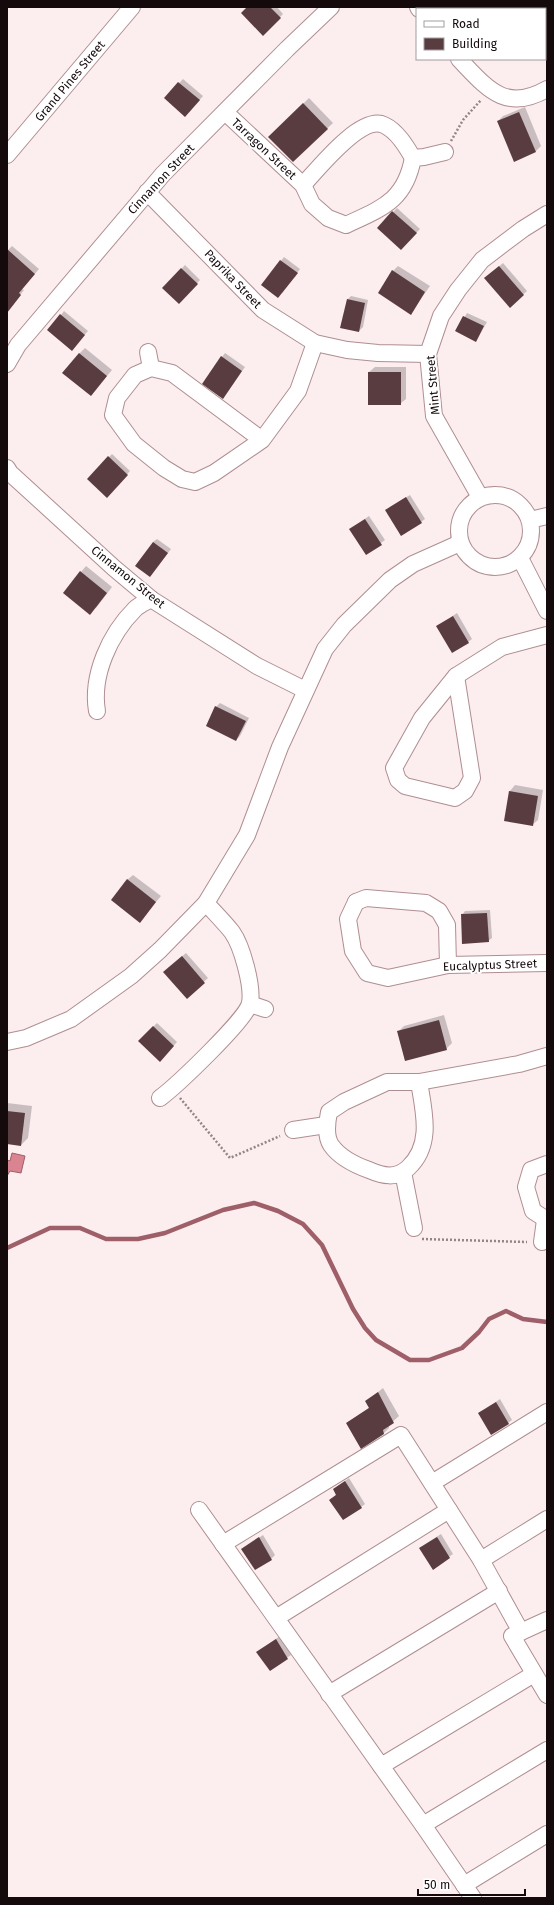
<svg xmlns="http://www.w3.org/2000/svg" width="554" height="1905" viewBox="0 0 554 1905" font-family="'Fira Sans',sans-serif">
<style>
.water{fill:#d98490;stroke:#9e5f68}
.shadow{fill:#0003}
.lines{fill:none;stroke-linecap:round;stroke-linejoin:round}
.stream{stroke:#9e5f68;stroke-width:4.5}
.building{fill:#583c40}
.minor-casing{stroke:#af8e92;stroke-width:18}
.path{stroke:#928587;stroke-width:2.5;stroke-dasharray:2 2;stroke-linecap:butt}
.minor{stroke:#fff;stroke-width:16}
.labels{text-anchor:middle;stroke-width:4;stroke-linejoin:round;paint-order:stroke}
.street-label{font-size:12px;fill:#14090b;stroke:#fff}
</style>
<rect width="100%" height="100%" fill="#fcedef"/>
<polygon class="water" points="12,1153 25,1156 21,1173 10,1171 7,1176 7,1160 10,1161"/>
<g class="shadow">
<polygon points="248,7 277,7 283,14 263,34"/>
<polygon points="183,79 203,96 189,112 165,98"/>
<polygon points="309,98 333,123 293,161 269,137"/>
<polygon points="525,107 541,146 536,151 514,160 498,121 503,116"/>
<polygon points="397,208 420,229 405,245 378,228"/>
<polygon points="12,246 39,269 22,289 24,290 7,312 7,251"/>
<polygon points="284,257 300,269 282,293 262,285"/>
<polygon points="503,263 527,291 510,306 489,275"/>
<polygon points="185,265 200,280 179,302 164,288"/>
<polygon points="398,266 430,286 411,313 393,271"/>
<polygon points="351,296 368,300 363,327 359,331 348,299"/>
<polygon points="64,311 88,331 75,346 61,315"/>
<polygon points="467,313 487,322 476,341 456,331"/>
<polygon points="85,348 112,370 91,395 79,354"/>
<polygon points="225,353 245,367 226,394 222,357"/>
<polygon points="375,367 406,367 406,399 400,404 369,372"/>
<polygon points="112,454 130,471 107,496 88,479"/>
<polygon points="410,495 425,519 421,522 390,507"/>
<polygon points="369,516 385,540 366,554 350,529"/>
<polygon points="157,539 171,549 150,576 153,542"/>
<polygon points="86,566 112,587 96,608 81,572"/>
<polygon points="457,613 472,639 468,642 438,626"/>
<polygon points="220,703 249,718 240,736 236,740 216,707"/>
<polygon points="515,785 543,790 538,820 532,825 505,820 510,791"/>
<polygon points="133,875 161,896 140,921 127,880"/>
<polygon points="490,910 492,938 488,941 462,915 465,911"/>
<polygon points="186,953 208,978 187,997 168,968"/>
<polygon points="444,1015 452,1043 446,1049 399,1031 404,1026"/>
<polygon points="157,1023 177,1042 160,1061 139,1041"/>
<polygon points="7,1103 32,1106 28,1138 21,1145 7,1143"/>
<polygon points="383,1388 399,1416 389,1425 389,1428 383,1434 347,1423 370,1407 367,1401"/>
<polygon points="500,1399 512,1420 508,1423 479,1414"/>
<polygon points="349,1478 365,1504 361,1507 330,1500 337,1494 338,1486"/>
<polygon points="441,1534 453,1554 433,1568 424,1545"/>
<polygon points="263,1535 275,1555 271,1559 243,1549"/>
<polygon points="280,1636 291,1655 270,1669 257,1652"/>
</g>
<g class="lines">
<polyline class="stream" points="7,1248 50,1228 80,1228 106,1239 138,1239 165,1233 223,1210 254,1203 278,1211 303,1224 322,1245 353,1309 365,1328 376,1340 410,1360 429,1360 462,1348 479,1332 489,1319 506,1311 523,1319 547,1322"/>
</g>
<g class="building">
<polygon points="247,7 270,7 281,18 263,36 241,13"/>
<polygon points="178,82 200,100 185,117 164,98"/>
<polygon points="303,103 328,129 293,162 268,137"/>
<polygon points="519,112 536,152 514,162 497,121"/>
<polygon points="392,211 417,233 401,250 377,228"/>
<polygon points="7,249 35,274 19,293 21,295 7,313"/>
<polygon points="280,260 298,273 278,298 261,285"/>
<polygon points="499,266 524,295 510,308 484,278"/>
<polygon points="181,268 198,284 179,304 162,288"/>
<polygon points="392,270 425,292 411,315 378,293"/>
<polygon points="347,299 365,303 359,332 340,328"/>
<polygon points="60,314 85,335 72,351 47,330"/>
<polygon points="463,316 484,326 476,342 455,331"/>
<polygon points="79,353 107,376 91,396 62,373"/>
<polygon points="221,356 242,371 223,399 202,384"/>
<rect x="368" y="372" width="33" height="33"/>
<polygon points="108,456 128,475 107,498 87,479"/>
<polygon points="406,497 422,523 401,536 385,510"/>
<polygon points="365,519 382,545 366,555 349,529"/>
<polygon points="153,542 168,553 150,577 135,566"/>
<polygon points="80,571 107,593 90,615 63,593"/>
<polygon points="453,616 469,643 452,653 436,626"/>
<polygon points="215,706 246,721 236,741 206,726"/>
<polygon points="509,791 538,796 533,826 504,821"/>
<polygon points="127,879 156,902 140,923 111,900"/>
<polygon points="487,913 489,942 462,944 461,914"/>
<polygon points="182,956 205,983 187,999 163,972"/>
<polygon points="439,1020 447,1050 405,1061 397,1031"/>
<polygon points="153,1026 174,1046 160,1062 138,1041"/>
<polygon points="7,1111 25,1113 21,1146 7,1144"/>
<polygon points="378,1392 394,1423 383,1430 384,1434 361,1449 346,1423 369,1408 365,1401"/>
<polygon points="496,1402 509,1424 491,1435 478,1413"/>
<polygon points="345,1481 362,1508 343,1520 329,1500 336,1495 333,1489"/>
<polygon points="259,1537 272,1560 255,1570 241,1549"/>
<polygon points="437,1537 450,1558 433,1570 419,1548"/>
<polygon points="276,1639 288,1659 270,1671 256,1652"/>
</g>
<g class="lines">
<g class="minor-casing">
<g id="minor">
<polyline points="418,7 419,9"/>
<polyline points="491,9 493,7"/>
<path d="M459,59C487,88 505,113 547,89"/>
<path d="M225,112L303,185L312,204L328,218L346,225C382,208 405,201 413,158L424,157L445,152"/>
<polyline points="7,155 132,7"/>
<path d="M303,185C317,170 361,114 384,125C397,131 406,146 413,158"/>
<polyline points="147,192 263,310 315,343 347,350 378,353 428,354"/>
<polyline points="148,352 151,368"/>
<polyline points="7,364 18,345 163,174 287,49 331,7"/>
<polyline points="262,440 172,373 151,368 135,375 117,398 113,415 134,444 164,468 182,479 195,482 214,473 262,440 298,391 315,343"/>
<polyline points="7,468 10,473 114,568 151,599 257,666 305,690"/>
<circle cx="495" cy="531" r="36"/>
<polyline points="480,497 434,416 428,354 441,316 458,290 482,260 523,229 547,214"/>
<polyline points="530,520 547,516"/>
<polyline points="520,558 547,611"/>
<polygon points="456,676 472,778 465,791 455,798 405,786 398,780 394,768 422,718"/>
<polyline points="456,676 502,647 547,635"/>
<path d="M97,711C91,675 110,634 135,609C139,605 146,602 151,599"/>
<polyline points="356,902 348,919 353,951 367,973 388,978 448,965 547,963"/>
<polyline points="356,902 366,898 426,903 439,911 447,925 448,965"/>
<polyline points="250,1004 265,1009"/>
<polyline points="7,1042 26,1038 71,1019 131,976 160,950 206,903 247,835 280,747 325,649 344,625 390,580 413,564 460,543"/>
<path d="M419,1082C424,1112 433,1145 408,1168C396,1179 383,1176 369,1170C355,1165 340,1158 331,1145C325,1136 327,1122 329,1112L344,1102L387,1082H419L519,1064L547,1056"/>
<path d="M160,1098C176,1086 247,1019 250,1003C253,986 242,946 232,932C224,922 214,912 206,903"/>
<polyline points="293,1130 326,1125"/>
<polyline points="547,1164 531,1170 526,1187 533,1211 547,1220"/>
<polyline points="403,1172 414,1228"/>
<polyline points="542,1242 545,1220"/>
<polyline points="432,1483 547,1412"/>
<polyline points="199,1510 423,1825 473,1898"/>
<polyline points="223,1544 401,1435 481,1560 521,1632"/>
<polyline points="481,1560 547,1519"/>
<polyline points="276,1618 449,1510"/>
<polyline points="547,1620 512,1636 547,1695"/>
<polyline points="329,1694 499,1591"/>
<polyline points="381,1766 534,1674"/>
<polyline points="423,1825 547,1750"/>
<polyline points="464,1885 547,1834"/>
</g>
</g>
<g class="path">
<polyline points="451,141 463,120 481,100"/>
<polyline points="180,1098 230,1158 280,1136"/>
<polyline points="422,1239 527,1242"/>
</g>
<use href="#minor" class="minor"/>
</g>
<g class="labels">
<g class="street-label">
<text transform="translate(70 81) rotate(-50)" y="4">Grand Pines Street</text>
<text transform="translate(264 149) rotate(43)" y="4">Tarragon Street</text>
<text transform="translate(161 179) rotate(-47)" y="4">Cinnamon Street</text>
<text transform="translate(233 279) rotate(46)" y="4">Paprika Street</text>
<text transform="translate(433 385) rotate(-95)" y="4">Mint Street</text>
<text transform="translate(128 577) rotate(39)" y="4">Cinnamon Street</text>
<text transform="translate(490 965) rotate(-2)" y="4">Eucalyptus Street</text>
</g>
</g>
<rect width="554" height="1905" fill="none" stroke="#14090b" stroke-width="16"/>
<rect x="416" y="8" width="130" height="52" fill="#ffffff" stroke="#a19d9d"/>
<rect x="424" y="21" width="20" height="6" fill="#ffffff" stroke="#a19d9d"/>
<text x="452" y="28" font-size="12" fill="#14090b">Road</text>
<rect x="424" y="38" width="20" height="12" fill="#583c40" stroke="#a19d9d"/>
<text x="452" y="48" font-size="12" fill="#14090b">Building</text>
<path d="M418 1889v6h107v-6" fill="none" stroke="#14090b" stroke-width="2"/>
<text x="424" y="1889" font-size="12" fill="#14090b" stroke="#ffffff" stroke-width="3" paint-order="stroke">50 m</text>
</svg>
